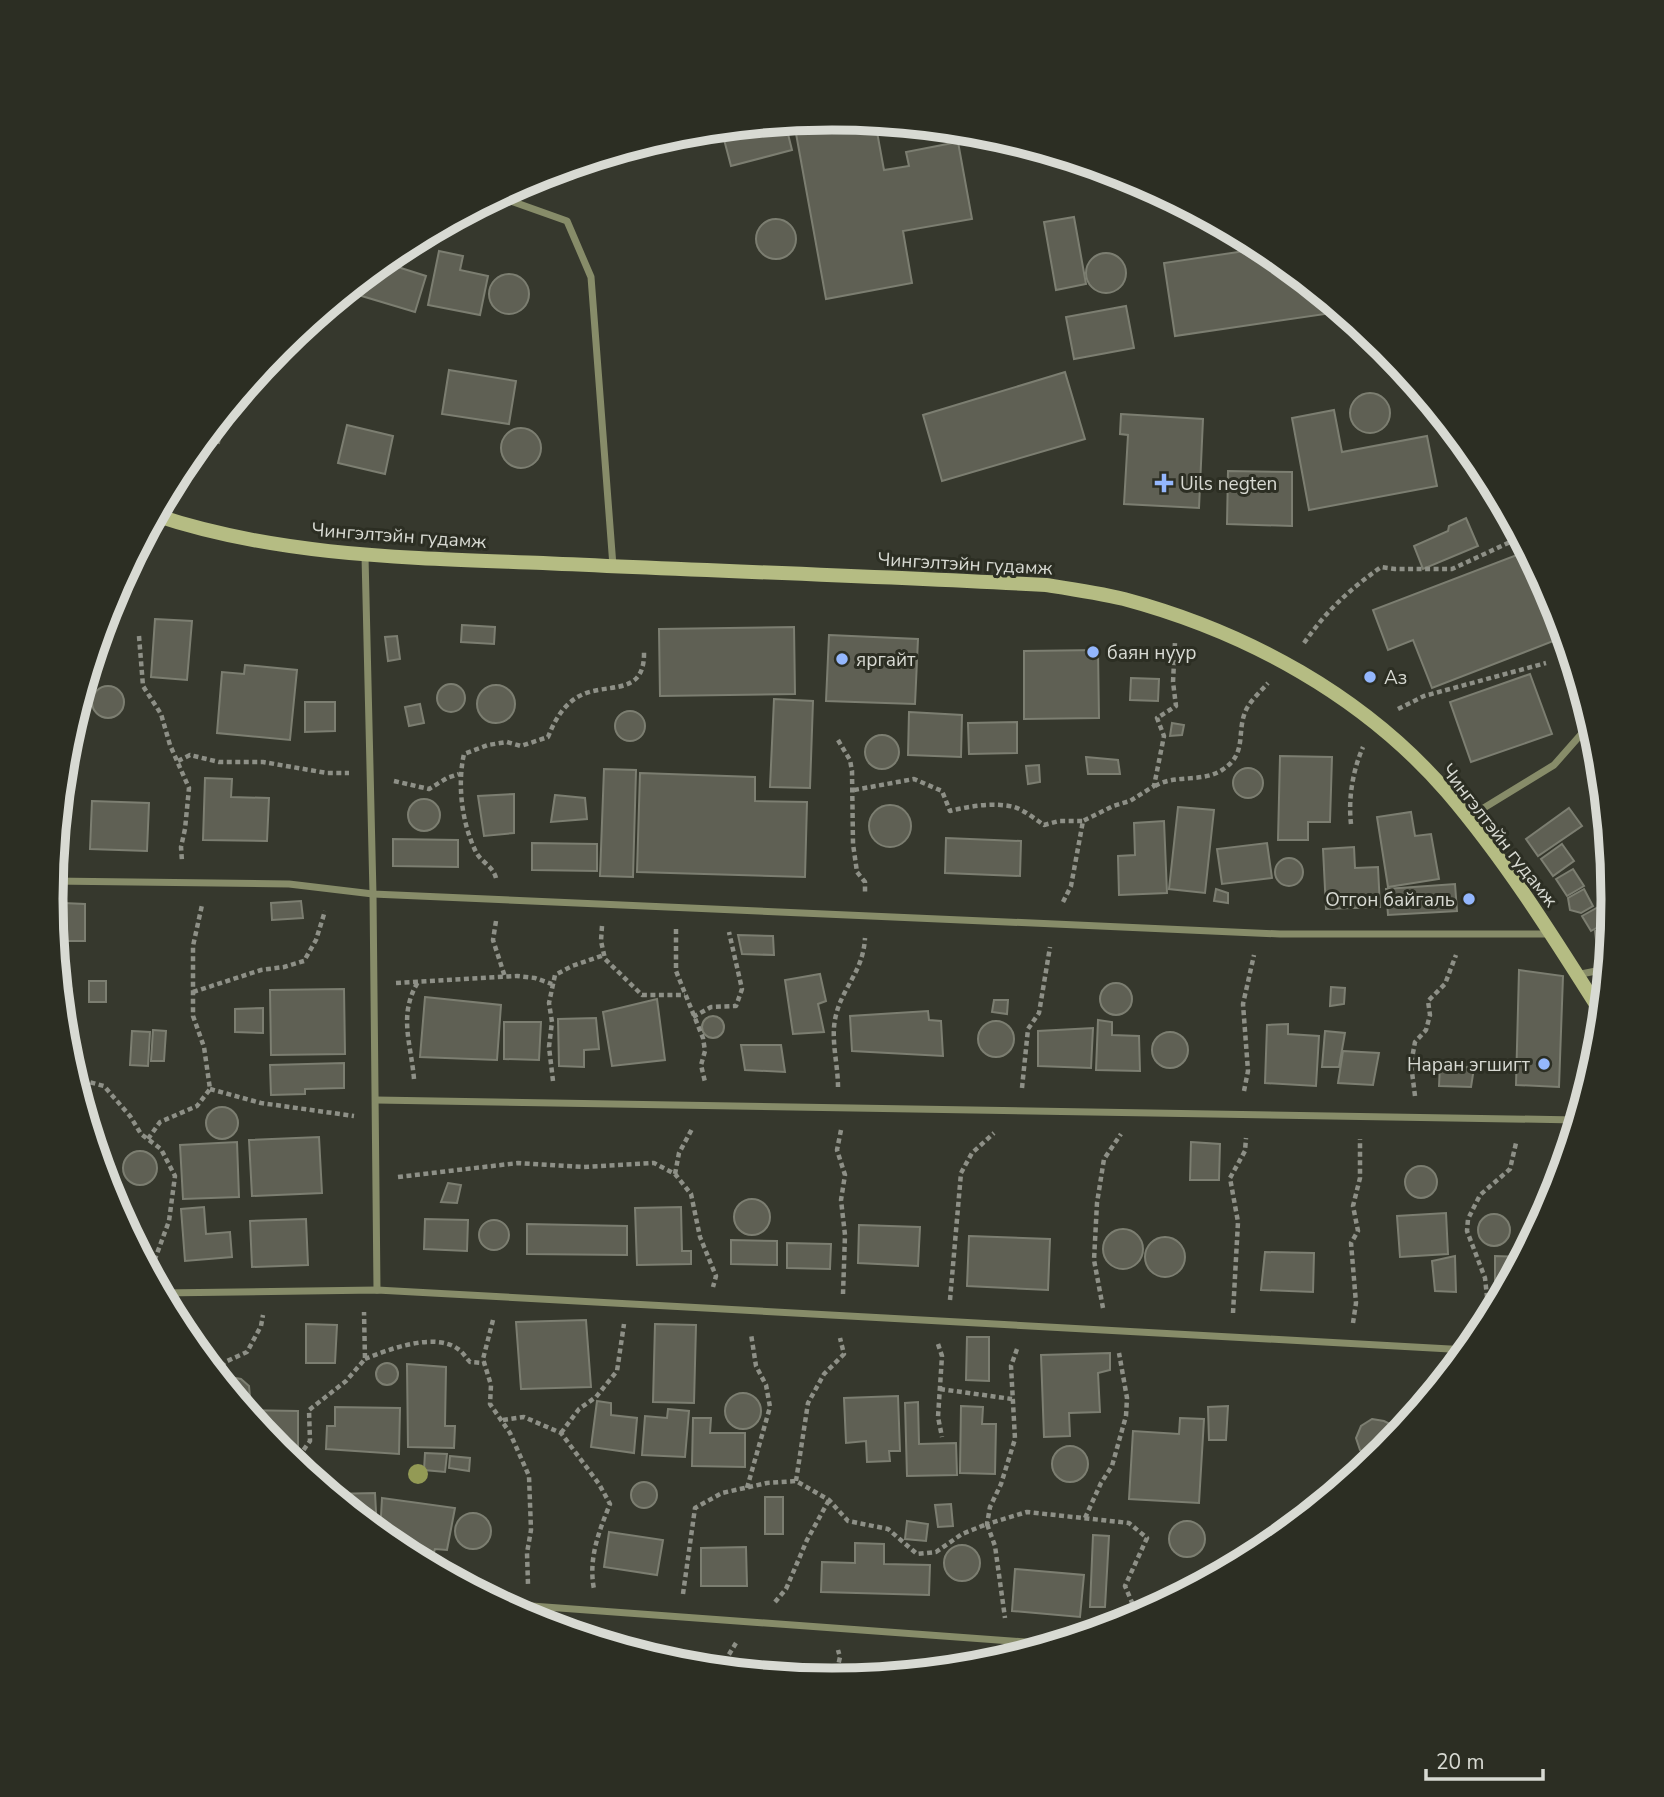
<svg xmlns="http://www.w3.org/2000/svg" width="1664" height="1797" viewBox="0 0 1664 1797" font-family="'Nunito Sans',sans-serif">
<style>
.building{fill:#5f6054;stroke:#7c7e71;stroke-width:2}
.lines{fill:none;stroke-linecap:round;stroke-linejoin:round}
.path{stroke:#8e9087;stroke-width:4.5;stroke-dasharray:5 3.5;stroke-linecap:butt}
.street{stroke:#878c69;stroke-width:7}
.secondary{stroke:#b5bc83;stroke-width:14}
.tree{fill:#939a55}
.poi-dot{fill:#94b7fd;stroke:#2c2e23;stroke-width:2.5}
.labels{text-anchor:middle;stroke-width:6;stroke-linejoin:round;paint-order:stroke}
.poi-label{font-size:19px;fill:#d8dad3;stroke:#2c2e23;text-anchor:start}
.street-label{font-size:19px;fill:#d8dad3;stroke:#2c2e23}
.rim{fill:none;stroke:#d8dad3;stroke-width:9}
</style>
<rect width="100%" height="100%" fill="#36382d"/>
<g class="building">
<polygon points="848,119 875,121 884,170 909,166 906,152 958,142 972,219 903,231 912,283 826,299 795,128"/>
<polygon points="785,122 792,150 731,166 721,128"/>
<polygon points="1074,217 1086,284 1056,290 1044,222"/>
<circle cx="776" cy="239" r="20"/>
<polygon points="1265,248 1339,309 1339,312 1175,336 1164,263"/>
<polygon points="439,251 463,256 460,270 488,276 480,315 428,305"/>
<circle cx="1106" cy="273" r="20"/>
<polygon points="382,262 426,276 415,312 355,294 359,281"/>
<circle cx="509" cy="294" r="20"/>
<polygon points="1126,306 1134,348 1074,359 1066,317"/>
<polygon points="449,370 516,381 509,424 442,414"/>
<polygon points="1065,372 1085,439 942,481 923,415"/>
<circle cx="1370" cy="413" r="20"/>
<polygon points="1334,410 1342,452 1427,436 1437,486 1309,510 1292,418"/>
<polygon points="226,411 219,443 203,440"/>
<polygon points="1121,414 1203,419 1199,508 1124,504 1128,435 1120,434"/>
<polygon points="347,425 393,436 385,474 338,463"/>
<circle cx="521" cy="448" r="20"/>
<polygon points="1228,471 1292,472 1292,526 1227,524"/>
<polygon points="1466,518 1478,546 1423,569 1414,546 1448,531 1449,526"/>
<polygon points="1522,553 1556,640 1432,688 1413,640 1388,650 1373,610"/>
<polygon points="155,619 192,621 187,680 151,677"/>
<polygon points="1561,624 1569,649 1557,647"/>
<polygon points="462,625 495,627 494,644 461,642"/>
<polygon points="794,627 795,694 660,696 659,629"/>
<polygon points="829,635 918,639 915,704 826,701"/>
<polygon points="397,636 400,659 388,661 385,637"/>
<polygon points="1098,650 1099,718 1024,719 1024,651"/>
<polygon points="245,665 297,670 290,740 217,733 222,672 244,674"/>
<polygon points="1530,674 1552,734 1471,762 1450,702"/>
<polygon points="1131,678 1159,679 1158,701 1130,700"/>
<circle cx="451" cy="698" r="14"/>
<circle cx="496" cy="704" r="19"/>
<circle cx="108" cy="702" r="16"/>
<polygon points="774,699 813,701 810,788 770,787"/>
<polygon points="305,702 335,702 335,731 305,732"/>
<polygon points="420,704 424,723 409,726 405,707"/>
<circle cx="630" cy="726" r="15"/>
<polygon points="909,712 962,715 961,757 908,755"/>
<polygon points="1017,722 1017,753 969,754 968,723"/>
<polygon points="1172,723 1184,725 1182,735 1170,736"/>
<circle cx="882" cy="752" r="17"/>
<polygon points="1280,756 1332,757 1330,822 1308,822 1308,840 1278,840"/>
<polygon points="1086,757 1118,760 1120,774 1088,774"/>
<polygon points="1039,765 1040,782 1028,784 1026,766"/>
<circle cx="1248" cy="783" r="15"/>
<polygon points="604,769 636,770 633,877 600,876"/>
<polygon points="640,773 755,777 755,801 807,802 805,877 637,872"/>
<polygon points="205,778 232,779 231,797 269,798 267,841 203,840"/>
<polygon points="514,794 514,833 484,836 478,796"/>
<polygon points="555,795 585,798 587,819 551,822"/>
<circle cx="424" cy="815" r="16"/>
<polygon points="92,801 149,803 147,851 90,849"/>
<circle cx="890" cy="826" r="21"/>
<polygon points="1178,807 1214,810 1205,893 1169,889"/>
<polygon points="1569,808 1582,826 1538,856 1526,839"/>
<polygon points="1411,812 1415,836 1431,834 1439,879 1388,887 1377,817"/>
<polygon points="1164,821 1167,893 1119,895 1118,856 1135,855 1134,823"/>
<polygon points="946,838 1021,841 1020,876 945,873"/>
<polygon points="393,839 458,840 458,867 393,866"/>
<polygon points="532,843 597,844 597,871 532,870"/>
<polygon points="1267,843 1272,878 1222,884 1217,849"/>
<polygon points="1562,844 1574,861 1553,876 1541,859"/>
<polygon points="1354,847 1355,868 1378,867 1380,907 1326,909 1323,849"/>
<circle cx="1289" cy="872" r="14"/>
<polygon points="1573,869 1584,886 1567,896 1556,879"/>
<polygon points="1455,884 1457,911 1388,915 1386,889"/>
<polygon points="1216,889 1228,893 1228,903 1214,901"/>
<polygon points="1584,889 1593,906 1581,913 1570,910 1568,898"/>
<polygon points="301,901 303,918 272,920 271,903"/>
<polygon points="63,903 85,904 85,941 62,941"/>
<polygon points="1600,906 1609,921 1591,931 1582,916"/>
<polygon points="1610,929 1609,946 1597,948 1595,931"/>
<polygon points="738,935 773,936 774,955 742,954"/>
<polygon points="1519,970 1563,976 1559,1087 1516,1085"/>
<polygon points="58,972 67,978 72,989 69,1001 62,1008"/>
<polygon points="820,974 826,1001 818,1004 824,1032 793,1034 785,980"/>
<rect x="89" y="981" width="17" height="21"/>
<circle cx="1116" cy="999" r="16"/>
<polygon points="1331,987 1345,988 1344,1004 1330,1006"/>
<polygon points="344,989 345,1054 271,1055 270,990"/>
<polygon points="425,997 501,1005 497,1060 420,1057"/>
<polygon points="657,999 665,1060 612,1066 603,1012"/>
<polygon points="994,1000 1008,1000 1007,1014 992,1012"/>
<polygon points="263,1008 263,1033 235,1032 235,1009"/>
<polygon points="928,1011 929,1020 941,1021 943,1056 852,1051 850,1016"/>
<circle cx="713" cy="1027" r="11"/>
<polygon points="596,1018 599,1049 584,1050 584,1067 559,1066 558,1019"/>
<polygon points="1098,1020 1112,1022 1112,1035 1139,1036 1140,1071 1096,1070"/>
<circle cx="996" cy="1039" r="18"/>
<polygon points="504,1022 541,1022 539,1060 504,1059"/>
<polygon points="1288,1024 1288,1034 1319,1036 1316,1086 1265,1083 1267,1025"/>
<polygon points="1093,1028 1091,1068 1038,1066 1038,1031"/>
<polygon points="153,1030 166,1031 164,1061 151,1061"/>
<polygon points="132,1031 150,1032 148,1066 130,1065"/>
<polygon points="1325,1031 1345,1033 1339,1067 1322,1067"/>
<circle cx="1170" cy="1050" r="18"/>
<polygon points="741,1045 781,1045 785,1072 745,1070"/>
<polygon points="1343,1051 1379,1053 1373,1085 1338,1083"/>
<polygon points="344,1063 344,1088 305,1089 305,1094 271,1095 270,1065"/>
<polygon points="1440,1064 1474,1068 1471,1087 1439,1086"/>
<polygon points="85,1092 91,1133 79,1093"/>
<circle cx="222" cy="1123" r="16"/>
<polygon points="319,1137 322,1193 252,1196 249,1140"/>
<polygon points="237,1142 239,1197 183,1199 180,1145"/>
<polygon points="1191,1142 1220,1144 1219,1180 1190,1180"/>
<circle cx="140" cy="1168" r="17"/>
<circle cx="1421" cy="1182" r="16"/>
<polygon points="448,1183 461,1185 457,1203 441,1202"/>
<circle cx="752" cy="1217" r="18"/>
<polygon points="204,1207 206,1234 230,1232 232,1257 185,1261 181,1209"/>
<polygon points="681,1207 682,1251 691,1251 691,1264 637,1265 635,1208"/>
<polygon points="1446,1213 1448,1254 1400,1257 1397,1216"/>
<circle cx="1494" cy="1230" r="16"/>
<polygon points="306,1219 308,1265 252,1267 250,1221"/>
<polygon points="425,1219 468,1220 467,1251 424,1249"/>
<circle cx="494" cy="1235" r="15"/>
<polygon points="527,1224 627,1226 627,1255 527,1254"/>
<polygon points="859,1225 920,1227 918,1266 858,1263"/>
<circle cx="1123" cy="1249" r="20"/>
<polygon points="969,1236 1050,1239 1048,1290 967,1286"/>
<circle cx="1165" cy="1257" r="20"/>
<polygon points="731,1240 777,1241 777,1265 731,1264"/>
<polygon points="787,1243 831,1244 830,1269 787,1268"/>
<polygon points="1265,1252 1314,1253 1313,1292 1261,1290"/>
<polygon points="1455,1256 1456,1292 1435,1291 1432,1261"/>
<polygon points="1495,1256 1522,1257 1509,1280 1495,1280"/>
<polygon points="586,1320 591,1387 521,1389 516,1322"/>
<polygon points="306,1324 337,1325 335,1363 306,1363"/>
<polygon points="655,1324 696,1325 694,1403 653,1402"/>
<polygon points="967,1337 989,1337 989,1381 966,1380"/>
<polygon points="1110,1353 1110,1370 1098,1373 1100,1412 1069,1413 1070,1436 1044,1437 1041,1355"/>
<circle cx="387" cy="1374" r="11"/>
<polygon points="407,1364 446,1367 445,1426 455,1426 454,1448 408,1447"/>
<polygon points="230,1377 241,1379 249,1386 250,1397 243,1407 223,1381"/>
<circle cx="743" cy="1411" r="18"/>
<polygon points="898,1396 900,1451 889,1451 890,1461 867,1462 866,1441 846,1443 844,1398"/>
<polygon points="597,1401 611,1403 611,1415 637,1418 634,1453 591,1447"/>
<polygon points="918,1402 919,1444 956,1443 957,1475 907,1476 905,1403"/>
<polygon points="961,1406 983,1407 982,1424 996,1424 995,1474 960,1473"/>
<polygon points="1228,1406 1226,1440 1209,1440 1208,1407"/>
<polygon points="335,1407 400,1408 399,1454 326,1449 327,1426 335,1426"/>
<polygon points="668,1409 689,1411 685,1457 642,1455 645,1416 667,1418"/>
<polygon points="246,1410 298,1411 298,1450 277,1448"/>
<polygon points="693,1418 711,1418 710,1433 745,1433 745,1467 692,1466"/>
<polygon points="1180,1418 1204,1419 1199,1503 1129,1499 1133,1431 1179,1434"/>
<polygon points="1372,1419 1384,1421 1390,1424 1396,1436 1375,1458 1365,1455 1360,1450 1356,1438 1361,1426"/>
<circle cx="1070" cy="1464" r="18"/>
<polygon points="425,1453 447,1454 445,1472 424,1470"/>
<polygon points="450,1456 470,1458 469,1471 449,1468"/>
<circle cx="644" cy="1495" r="13"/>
<polygon points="375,1493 377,1531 332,1494"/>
<rect x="765" y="1497" width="18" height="37"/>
<polygon points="382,1498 455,1508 447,1550 435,1549 433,1555 398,1548 380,1534"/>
<polygon points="951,1504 953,1526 938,1527 935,1505"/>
<circle cx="473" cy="1531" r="18"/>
<polygon points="907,1521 928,1524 926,1541 905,1539"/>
<circle cx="1187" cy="1539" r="18"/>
<polygon points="609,1532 663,1540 657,1575 604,1567"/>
<polygon points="1093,1535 1109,1536 1105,1607 1090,1607"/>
<polygon points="855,1543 884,1544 884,1564 930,1565 929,1595 821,1592 822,1562 855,1563"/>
<circle cx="962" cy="1563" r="18"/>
<polygon points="1258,1546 1265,1549 1241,1561 1245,1550"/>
<polygon points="746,1547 747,1586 701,1586 701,1548"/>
<polygon points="1015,1569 1084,1575 1080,1617 1012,1611"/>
</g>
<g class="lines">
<g class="path">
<polyline points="139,636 143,686 161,714 170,745 189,788 185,829 181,847 182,861"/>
<path d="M1304,643C1327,610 1349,590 1381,567L1395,569H1452L1521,537"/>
<polyline points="1398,709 1424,696 1546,663"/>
<polyline points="838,740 850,760 852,771 853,844 857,872 865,882 865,894"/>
<polyline points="178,761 190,755 219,762 263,762 327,773 349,773"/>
<polyline points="394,781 429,789 447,778 459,774"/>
<path d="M1155,786C1175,774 1202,783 1222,770C1249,753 1235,731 1247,708C1252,699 1262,690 1268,683"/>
<path d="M854,790L914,779L942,791L950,811C970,806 994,802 1014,807C1024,810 1035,819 1044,825L1059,821H1083"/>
<path d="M1351,824C1348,798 1353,770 1363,747"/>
<path d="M496,878C493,866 481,862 476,852C462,824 457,785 464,754L488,745L507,742L521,746L548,737C554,722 562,707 576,698C603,680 645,700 644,652"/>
<polyline points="1063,902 1071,886 1083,821 1113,806 1130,801 1154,786 1164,736 1157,718 1176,706 1173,682 1175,642"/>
<polyline points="496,921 493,940 505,977"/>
<polyline points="602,926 601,941 605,959 642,995 685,995"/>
<polyline points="676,929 676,971 703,1038 705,1051 701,1065 705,1082"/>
<polyline points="396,983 517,976 535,978 552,984"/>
<polyline points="193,992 261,970 284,967 304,961 316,940 325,911"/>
<polyline points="693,1017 711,1007 736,1006 742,989 729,932"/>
<polyline points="74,1078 104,1086 130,1116 141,1134 161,1149 175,1176 169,1221 155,1259 155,1271"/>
<path d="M414,1079C411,1043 398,1015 418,982"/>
<polyline points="553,1081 549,1047 552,1022 549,1003 555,975 572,966 604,955"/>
<path d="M838,1087C838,1063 830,1038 836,1015C843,986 863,972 865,938"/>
<polyline points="1022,1088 1028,1029 1039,1013 1050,947"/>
<polyline points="210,1089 261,1103 354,1116"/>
<polyline points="1244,1091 1248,1071 1243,1004 1254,955"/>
<polyline points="1415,1096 1411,1064 1415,1042 1426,1030 1430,1015 1428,1001 1445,984 1456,955"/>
<polyline points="841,1130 837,1150 845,1175 841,1200 845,1235 843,1294"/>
<polyline points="148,1139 160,1122 197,1106 210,1089 204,1047 193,1016 193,946 202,905"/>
<polyline points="675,1174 679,1153 692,1129"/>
<polyline points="398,1177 518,1163 584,1167 654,1163 675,1174 691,1194 700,1237 716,1276 713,1287"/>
<polyline points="950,1300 961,1173 972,1153 994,1133"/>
<polyline points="1103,1308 1094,1260 1097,1203 1104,1159 1121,1134"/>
<polyline points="1233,1313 1238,1222 1230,1178 1245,1151 1246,1138"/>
<polyline points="493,1320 483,1359 491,1385 490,1404 510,1433 529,1476 531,1530 527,1553 528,1584"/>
<polyline points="1353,1323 1356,1303 1351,1243 1358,1231 1353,1206 1360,1178 1360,1139"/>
<polyline points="1487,1323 1489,1315 1485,1278 1467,1231 1468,1219 1480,1195 1510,1169 1516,1143"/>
<polyline points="938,1344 942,1356 938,1417 942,1437"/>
<polyline points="1017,1349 1011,1366 1015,1439 1001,1484 990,1507 987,1524 1027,1512 1129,1523 1147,1538 1125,1586 1136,1612 1140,1615"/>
<path d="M365,1359C389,1349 435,1332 458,1349C463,1352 466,1358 470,1362L484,1363"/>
<polyline points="216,1373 225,1362 247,1352 261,1326 263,1315"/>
<polyline points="940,1389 1012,1399"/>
<path d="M503,1420L524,1417L561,1433L599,1484L610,1504C599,1531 588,1559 594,1589"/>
<polyline points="561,1433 579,1409 596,1397 617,1371 624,1324"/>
<polyline points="299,1466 302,1452 310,1441 309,1410 346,1381 365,1359 364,1312"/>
<polyline points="796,1481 808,1403 824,1374 844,1354 840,1338"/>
<polyline points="747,1488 770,1407 766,1385 756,1366 751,1334"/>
<polyline points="1085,1518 1101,1483 1112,1466 1126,1416 1127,1398 1119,1353"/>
<polyline points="683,1594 695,1508 722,1493 767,1483 796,1481 829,1500 848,1521 888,1529 917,1554 936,1552 962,1534 987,1524 995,1546 1005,1618"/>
<polyline points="775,1602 786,1589 807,1540 829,1500"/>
<polyline points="720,1669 736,1643"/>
<polyline points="835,1679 840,1657 838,1650"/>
</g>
<g class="street">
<polyline points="497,196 567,221 591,277 613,566"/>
<polyline points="365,556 373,894 377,1290"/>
<polyline points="1469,817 1554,765 1591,723"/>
<polyline points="52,881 289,884 373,894 1280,934 1551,934"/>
<polyline points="1576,975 1606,969"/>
<polyline points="376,1100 1577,1120"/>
<polyline points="161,1293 377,1290 1468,1350"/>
<polyline points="503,1604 1053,1644"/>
</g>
<path class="secondary" d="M155,515C280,557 413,558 543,563C711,571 878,576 1046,585C1072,589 1099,593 1124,599C1247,632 1364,696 1447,792C1506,861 1554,938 1602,1014"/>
</g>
<circle class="tree" cx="418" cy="1474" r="10"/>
<g class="poi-dot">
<path d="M1160.5 472.5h7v7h7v7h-7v7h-7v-7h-7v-7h7z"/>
<circle cx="1093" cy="652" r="7"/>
<circle cx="842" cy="659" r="7"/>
<circle cx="1370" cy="677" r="7"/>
<circle cx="1469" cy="899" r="7"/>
<circle cx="1544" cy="1064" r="7"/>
</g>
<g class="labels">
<g class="poi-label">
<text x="1180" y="490">Uils negten</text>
<text x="1107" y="659">баян нуур</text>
<text x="856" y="666">яргайт</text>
<text x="1384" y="684">Аз</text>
<text x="1455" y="906" text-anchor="end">Отгон байгаль</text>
<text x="1530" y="1071" text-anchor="end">Наран эгшигт</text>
</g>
<g class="street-label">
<text transform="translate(399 535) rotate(4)" y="7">Чингэлтэйн гудамж</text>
<text transform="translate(965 563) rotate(3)" y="7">Чингэлтэйн гудамж</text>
<text transform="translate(1500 835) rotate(52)" y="7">Чингэлтэйн гудамж</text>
</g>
</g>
<path d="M0 0H1664V1797H0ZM63 899a769 769 0 1 1 1538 0a769 769 0 1 1-1538 0Z" fill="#2c2e23" fill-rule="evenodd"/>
<path class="rim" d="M63 899a769 769 0 1 1 1538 0a769 769 0 1 1-1538 0Z"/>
<path d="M1426 1769v10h117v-10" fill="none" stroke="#d8dad3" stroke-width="3.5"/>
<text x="1436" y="1769" font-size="21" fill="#d8dad3" stroke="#2c2e23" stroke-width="5" paint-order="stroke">20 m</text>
</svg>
